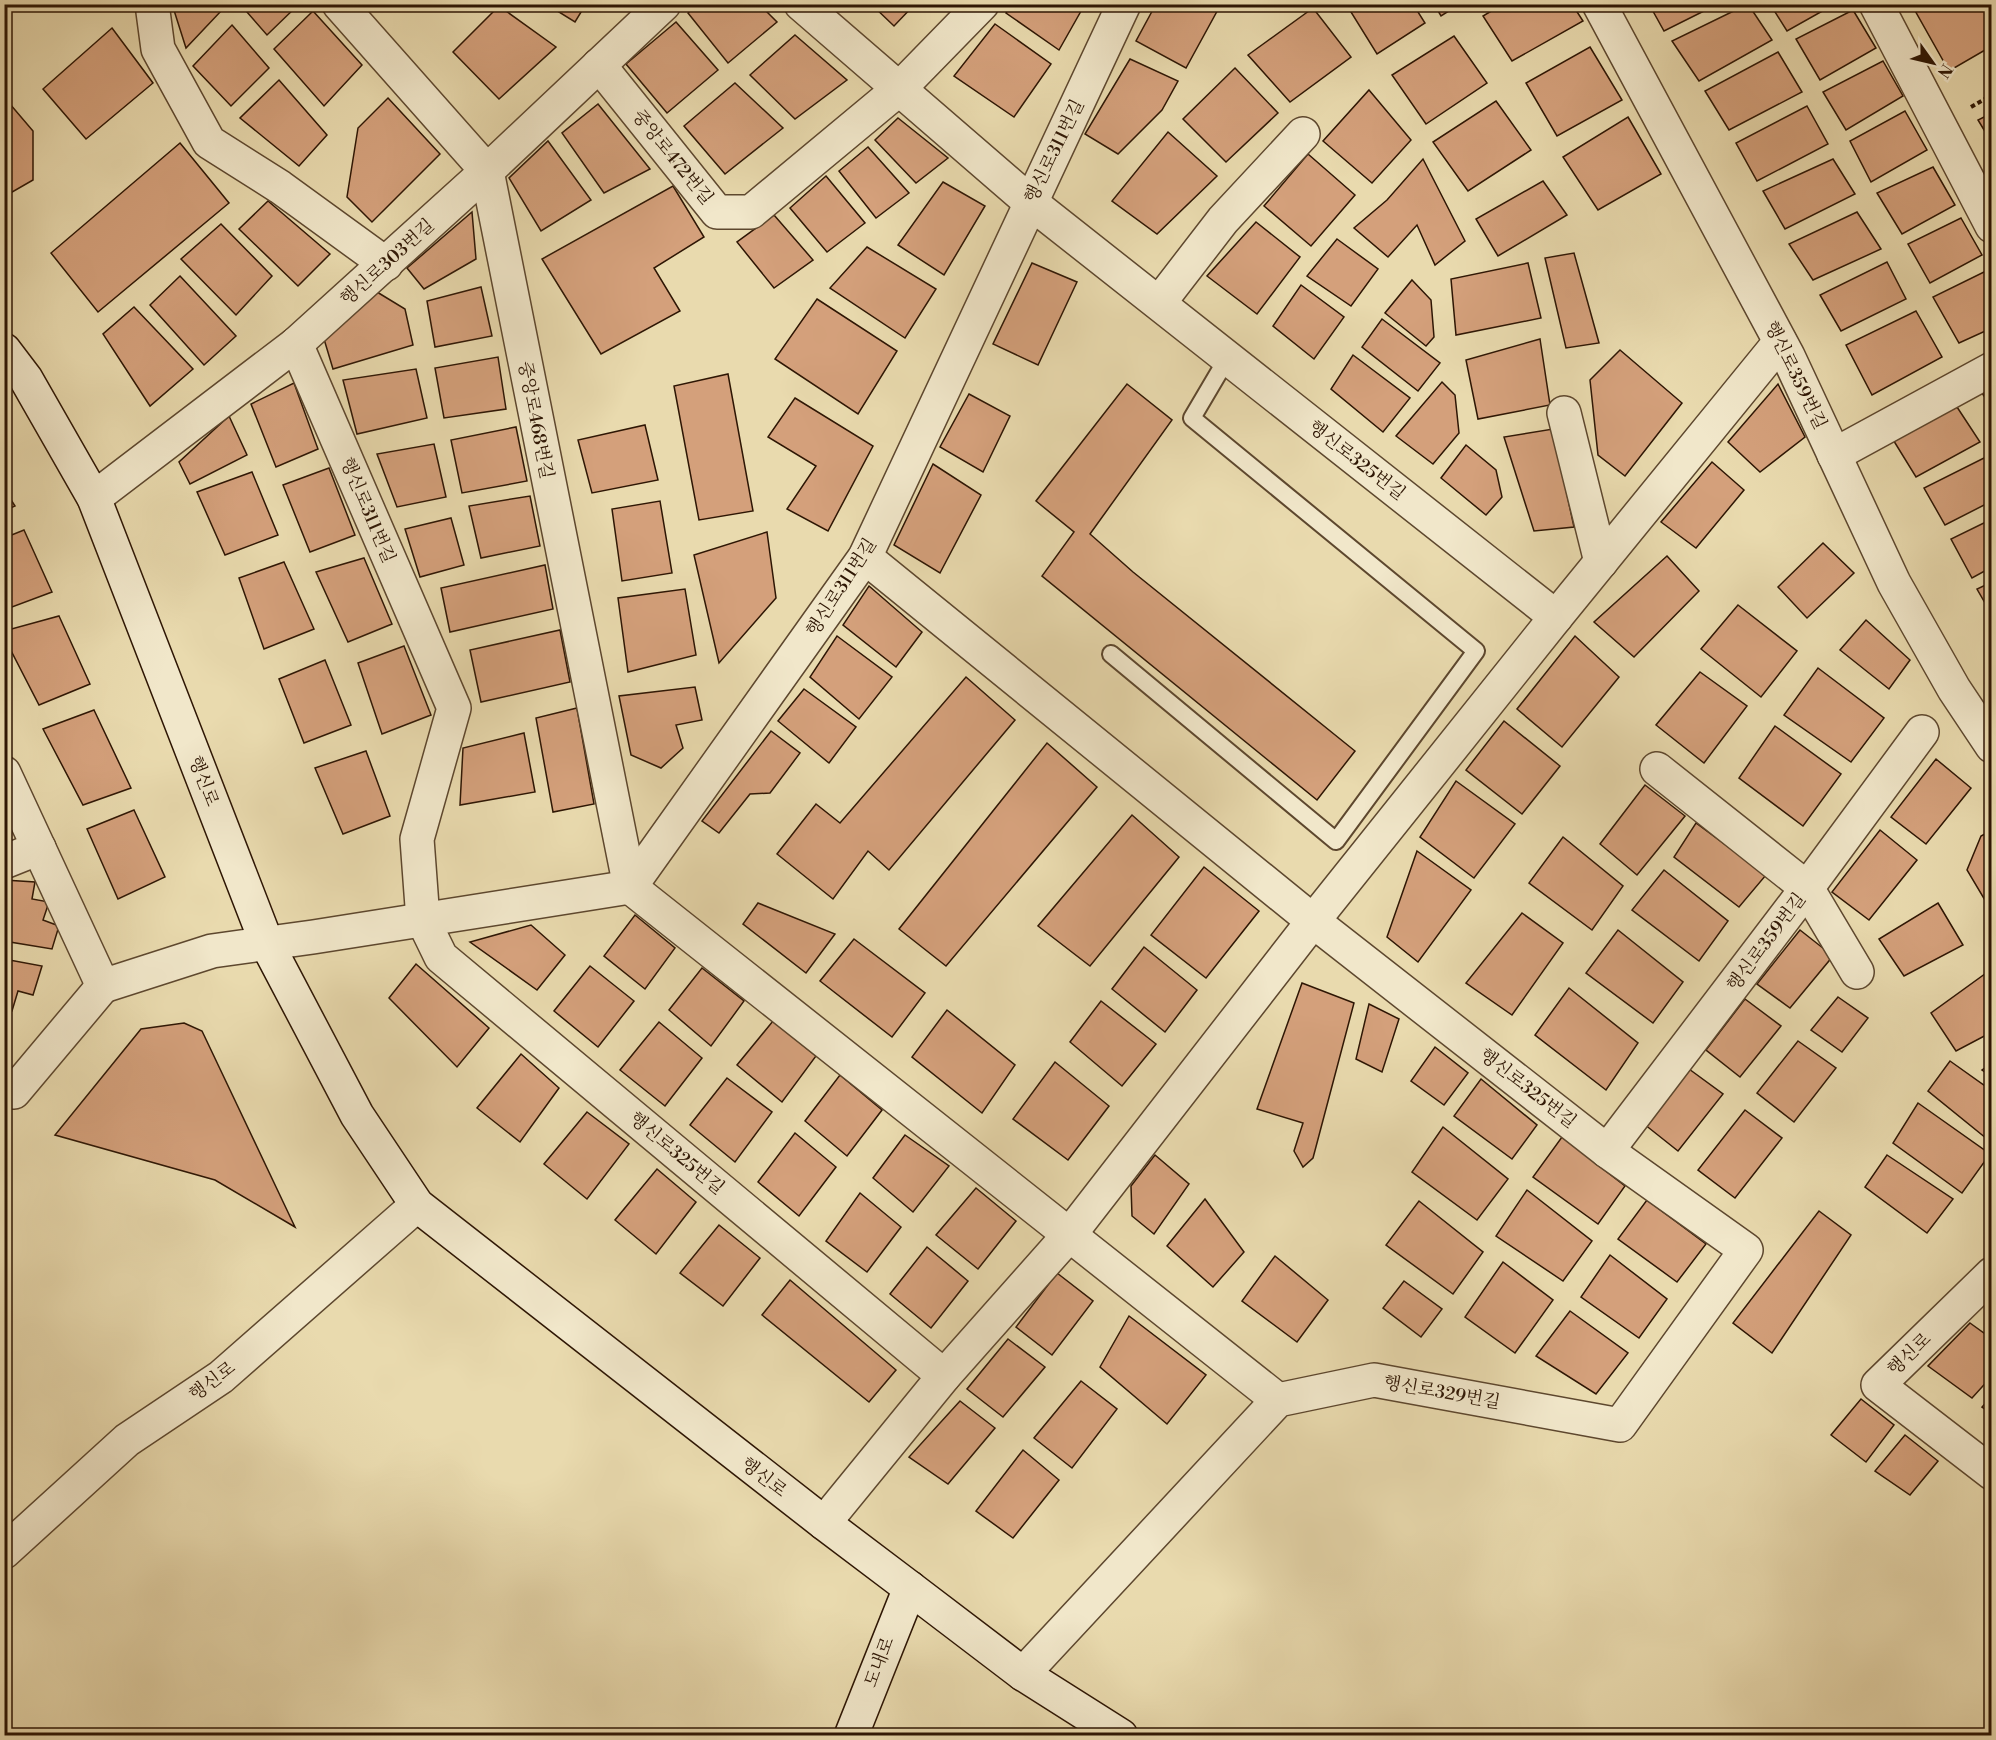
<svg xmlns="http://www.w3.org/2000/svg" width="1996" height="1740" viewBox="0 0 1996 1740" font-family="'Libre Bodoni','Noto Serif KR',serif">
<style>
.building{fill:#d4a07b;stroke:#2e1604;stroke-width:1.5}
.lines{fill:none;stroke-linecap:round;stroke-linejoin:round}
.lane-casing{stroke:#5d472e;stroke-width:20}
.street-casing{stroke:#5d472e;stroke-width:36}
.secondary-casing{stroke:#2e1604;stroke-width:36}
.path{stroke:#2e1604;stroke-width:4;stroke-dasharray:4.5 3;stroke-linecap:butt}
.lane{stroke:#f1e7ca;stroke-width:16}
.street{stroke:#f1e7ca;stroke-width:33}
.secondary{stroke:#f1e7ca;stroke-width:33}
.labels{text-anchor:middle;stroke-width:5;stroke-linejoin:round;paint-order:stroke}
.street-label{font-size:18px;fill:#2e1604;stroke:#f1e7ca}
</style>
<rect width="100%" height="100%" fill="#e9daae"/>
<filter id="stains"><feTurbulence type="fractalNoise" baseFrequency=".00333" numOctaves="4"/><feColorMatrix values="0 0 0 0 .2 0 0 0 0 .09 0 0 0 0 .02 0 0 0 .5 -.17"/></filter>
<radialGradient id="worn" r=".72"><stop offset=".6" stop-color="#630" stop-opacity="0"/><stop offset="1" stop-color="#630" stop-opacity=".3"/></radialGradient>
<g class="building">
<polygon points="172,4 217,4 222,10 186,48"/>
<polygon points="240,4 299,4 267,35"/>
<polygon points="546,4 586,4 575,22"/>
<polygon points="697,4 759,4 777,22 728,63 688,13"/>
<polygon points="871,4 915,4 894,26"/>
<polygon points="1011,4 1085,4 1059,50 1006,13"/>
<polygon points="1156,4 1221,4 1186,68 1136,41"/>
<polygon points="1346,4 1413,4 1425,23 1377,54"/>
<polygon points="1434,4 1460,4 1441,16"/>
<polygon points="1503,4 1572,4 1583,21 1512,61 1483,16"/>
<polygon points="1649,4 1718,4 1664,31"/>
<polygon points="1748,4 1772,40 1699,81 1672,41"/>
<polygon points="1770,4 1835,4 1787,31"/>
<polygon points="1920,4 1988,4 1992,10 1992,46 1949,71 1913,7"/>
<polygon points="499,6 556,47 499,99 453,52"/>
<polygon points="1313,8 1351,57 1290,102 1248,55"/>
<polygon points="1853,10 1876,48 1820,80 1796,39"/>
<polygon points="313,11 362,65 324,106 274,49"/>
<polygon points="676,22 718,70 667,113 626,64"/>
<polygon points="995,24 1051,64 1014,117 954,76"/>
<polygon points="232,25 269,68 231,106 193,66"/>
<polygon points="112,28 153,83 86,139 43,89"/>
<polygon points="795,35 847,80 795,119 750,75"/>
<polygon points="1454,36 1487,83 1426,124 1392,75"/>
<polygon points="1590,47 1622,100 1557,136 1526,83"/>
<polygon points="1778,52 1802,92 1729,130 1705,91"/>
<polygon points="1130,59 1178,81 1162,110 1118,154 1085,134"/>
<polygon points="1883,61 1903,96 1846,130 1823,92"/>
<polygon points="1235,68 1278,113 1226,162 1183,119"/>
<polygon points="279,80 327,135 299,166 240,118"/>
<polygon points="735,83 783,128 725,174 684,126"/>
<polygon points="1369,90 1411,140 1372,183 1323,141"/>
<polygon points="4,97 33,131 33,180 7,195 4,191"/>
<polygon points="388,98 440,154 372,222 347,197 358,128"/>
<polygon points="1496,101 1531,150 1468,191 1433,142"/>
<polygon points="598,104 650,169 604,193 562,133"/>
<polygon points="1807,106 1828,144 1757,181 1736,143"/>
<polygon points="1905,111 1927,150 1871,182 1850,141"/>
<polygon points="1992,113 1992,143 1978,120"/>
<polygon points="1628,117 1661,174 1598,210 1563,157"/>
<polygon points="898,118 948,158 916,183 875,140"/>
<polygon points="1168,132 1217,176 1157,234 1112,201"/>
<polygon points="548,141 591,200 541,231 509,178"/>
<polygon points="180,143 229,203 98,312 51,253"/>
<polygon points="868,147 909,193 876,218 839,171"/>
<polygon points="1308,154 1355,195 1311,246 1264,206"/>
<polygon points="1423,159 1465,241 1435,265 1417,225 1388,257 1354,228 1387,200"/>
<polygon points="1833,159 1855,194 1785,229 1763,191"/>
<polygon points="1933,167 1955,205 1902,234 1877,193"/>
<polygon points="826,176 865,223 827,252 790,208"/>
<polygon points="1543,181 1567,215 1498,256 1476,219"/>
<polygon points="943,182 985,206 944,275 898,245"/>
<polygon points="673,186 704,237 654,268 680,311 601,354 542,259"/>
<polygon points="268,201 330,254 298,286 239,229"/>
<polygon points="472,212 476,259 424,289 407,268"/>
<polygon points="1857,212 1881,249 1813,280 1789,244"/>
<polygon points="774,215 813,260 774,288 737,242"/>
<polygon points="1961,218 1982,255 1930,283 1908,244"/>
<polygon points="1256,222 1300,257 1257,314 1207,276"/>
<polygon points="221,224 272,276 236,315 181,259"/>
<polygon points="1337,239 1378,269 1351,306 1307,276"/>
<polygon points="867,247 936,289 905,338 830,288"/>
<polygon points="1574,253 1599,343 1566,348 1545,258"/>
<polygon points="1887,262 1906,299 1841,331 1820,295"/>
<polygon points="1032,263 1077,282 1038,365 993,344"/>
<polygon points="1528,263 1541,318 1456,335 1451,279"/>
<polygon points="1986,271 1992,280 1992,328 1959,343 1933,297"/>
<polygon points="180,276 236,336 204,365 150,305"/>
<polygon points="1412,280 1431,300 1434,337 1426,346 1385,313"/>
<polygon points="1301,285 1344,317 1314,359 1273,326"/>
<polygon points="481,287 492,336 435,347 427,301"/>
<polygon points="377,292 405,309 413,345 333,369 324,339"/>
<polygon points="817,299 897,351 858,414 775,359"/>
<polygon points="134,307 193,369 150,406 103,334"/>
<polygon points="1916,311 1942,357 1872,395 1846,345"/>
<polygon points="1382,319 1440,363 1418,391 1362,347"/>
<polygon points="1540,339 1550,405 1478,419 1466,360"/>
<polygon points="1620,350 1682,403 1625,476 1598,455 1590,380"/>
<polygon points="1353,355 1410,398 1383,432 1331,389"/>
<polygon points="498,357 506,409 444,418 435,368"/>
<polygon points="416,369 427,418 357,434 343,380"/>
<polygon points="728,374 753,511 699,520 674,386"/>
<polygon points="1442,382 1455,395 1459,433 1433,464 1396,436"/>
<polygon points="294,383 318,449 276,467 251,404"/>
<polygon points="1127,384 1172,420 1090,534 1133,572 1355,751 1317,800 1042,576 1074,532 1036,501"/>
<polygon points="1778,384 1805,437 1760,472 1728,442"/>
<polygon points="1992,384 1992,408 1980,390"/>
<polygon points="969,394 1010,416 983,472 940,447"/>
<polygon points="795,398 873,446 828,531 787,509 816,466 768,437"/>
<polygon points="1957,407 1980,442 1916,477 1892,438"/>
<polygon points="229,416 247,455 190,484 179,462"/>
<polygon points="645,425 658,480 592,493 578,440"/>
<polygon points="516,427 527,481 462,493 451,440"/>
<polygon points="1553,429 1574,527 1534,531 1504,437"/>
<polygon points="434,444 446,497 397,507 377,454"/>
<polygon points="1466,445 1496,470 1502,497 1486,515 1441,478"/>
<polygon points="1984,458 1992,469 1992,501 1945,525 1924,488"/>
<polygon points="1712,462 1744,490 1696,548 1661,522"/>
<polygon points="933,464 981,495 940,573 894,545"/>
<polygon points="329,468 355,535 310,552 283,485"/>
<polygon points="252,472 278,535 225,555 197,492"/>
<polygon points="4,489 15,506 4,511"/>
<polygon points="530,496 540,546 481,558 469,506"/>
<polygon points="660,501 672,573 622,581 612,509"/>
<polygon points="451,518 464,565 420,577 405,529"/>
<polygon points="1992,519 1992,567 1972,578 1951,539"/>
<polygon points="24,530 52,592 4,610 4,538"/>
<polygon points="767,532 776,598 719,663 694,555"/>
<polygon points="1823,543 1854,573 1807,618 1778,587"/>
<polygon points="1667,556 1699,591 1634,657 1594,622"/>
<polygon points="364,558 392,624 348,642 316,572"/>
<polygon points="284,562 314,629 264,649 239,578"/>
<polygon points="545,565 553,609 450,632 441,588"/>
<polygon points="1992,582 1992,615 1977,589"/>
<polygon points="869,586 922,632 896,667 843,625"/>
<polygon points="685,589 696,655 628,672 618,598"/>
<polygon points="1738,605 1797,651 1761,697 1701,649"/>
<polygon points="59,616 90,684 39,705 4,637 4,631"/>
<polygon points="1866,620 1910,660 1889,689 1840,650"/>
<polygon points="560,630 570,682 481,702 470,650"/>
<polygon points="837,636 892,677 859,719 810,677"/>
<polygon points="1575,636 1619,677 1562,747 1517,709"/>
<polygon points="404,646 431,715 382,734 358,663"/>
<polygon points="325,660 351,725 304,743 279,679"/>
<polygon points="1818,668 1884,718 1851,762 1784,715"/>
<polygon points="1700,672 1747,706 1704,763 1656,725"/>
<polygon points="966,677 1015,720 889,870 868,851 833,899 777,854 816,804 840,823"/>
<polygon points="695,687 702,720 676,725 683,748 661,768 631,755 619,696"/>
<polygon points="804,689 856,727 829,763 778,721"/>
<polygon points="577,708 594,804 553,812 536,718"/>
<polygon points="94,710 131,788 83,805 43,729"/>
<polygon points="1504,721 1560,766 1522,814 1466,770"/>
<polygon points="1775,726 1841,774 1803,826 1739,778"/>
<polygon points="771,731 800,753 770,793 750,794 719,833 702,821"/>
<polygon points="524,733 535,792 460,805 463,748"/>
<polygon points="1047,743 1097,787 946,966 899,929"/>
<polygon points="366,751 390,816 343,834 315,768"/>
<polygon points="1936,759 1971,788 1926,844 1891,817"/>
<polygon points="1456,781 1515,824 1474,878 1420,837"/>
<polygon points="1645,785 1685,816 1637,875 1600,844"/>
<polygon points="134,810 165,877 118,899 87,829"/>
<polygon points="1132,815 1179,857 1090,966 1038,926"/>
<polygon points="1696,823 1766,875 1739,907 1674,857"/>
<polygon points="1880,830 1917,860 1869,920 1832,892"/>
<polygon points="1992,830 1992,912 1967,870 1981,836"/>
<polygon points="1563,837 1623,886 1592,930 1529,883"/>
<polygon points="1417,851 1471,890 1418,962 1387,937"/>
<polygon points="1204,867 1259,911 1206,978 1151,935"/>
<polygon points="1664,870 1728,921 1699,961 1632,910"/>
<polygon points="4,880 35,882 32,899 49,902 43,920 59,926 52,949 4,941"/>
<polygon points="758,903 835,934 806,973 743,924"/>
<polygon points="1938,903 1963,945 1904,976 1879,939"/>
<polygon points="1522,913 1563,943 1512,1015 1466,983"/>
<polygon points="635,915 675,948 645,989 604,956"/>
<polygon points="531,925 565,955 537,990 470,942"/>
<polygon points="1618,930 1683,982 1653,1023 1586,973"/>
<polygon points="1800,930 1833,956 1790,1008 1757,984"/>
<polygon points="854,939 925,993 892,1037 820,981"/>
<polygon points="1144,947 1197,990 1165,1032 1112,989"/>
<polygon points="4,959 42,966 33,995 18,991 12,1011 4,1010"/>
<polygon points="416,964 489,1028 457,1067 389,998"/>
<polygon points="590,966 634,1001 598,1047 554,1011"/>
<polygon points="702,968 744,1001 711,1046 669,1010"/>
<polygon points="1989,971 1992,975 1992,1032 1956,1051 1931,1013"/>
<polygon points="1302,983 1354,1003 1313,1158 1303,1167 1294,1151 1303,1123 1257,1109"/>
<polygon points="1569,988 1638,1043 1606,1090 1535,1035"/>
<polygon points="1838,997 1868,1018 1842,1052 1811,1030"/>
<polygon points="1745,999 1781,1026 1740,1077 1706,1050"/>
<polygon points="1101,1001 1156,1044 1122,1086 1070,1042"/>
<polygon points="1369,1004 1399,1019 1382,1072 1356,1059"/>
<polygon points="947,1010 1015,1065 982,1113 912,1057"/>
<polygon points="773,1021 816,1056 782,1102 737,1065"/>
<polygon points="659,1022 702,1058 665,1106 620,1070"/>
<polygon points="184,1023 202,1031 295,1227 215,1180 55,1135 141,1029"/>
<polygon points="1798,1041 1836,1068 1794,1122 1757,1093"/>
<polygon points="1435,1047 1468,1073 1444,1105 1411,1081"/>
<polygon points="521,1054 559,1088 520,1142 477,1108"/>
<polygon points="1950,1061 1992,1091 1992,1143 1928,1091"/>
<polygon points="1055,1062 1109,1106 1068,1160 1013,1119"/>
<polygon points="1992,1063 1992,1077 1982,1070"/>
<polygon points="1689,1069 1723,1094 1678,1151 1644,1124"/>
<polygon points="840,1075 882,1110 847,1156 805,1121"/>
<polygon points="727,1078 772,1112 735,1162 690,1125"/>
<polygon points="1481,1079 1537,1125 1512,1159 1454,1116"/>
<polygon points="1918,1103 1990,1154 1962,1193 1893,1143"/>
<polygon points="1745,1110 1782,1138 1735,1198 1698,1170"/>
<polygon points="587,1112 629,1144 587,1199 544,1164"/>
<polygon points="1443,1127 1508,1179 1477,1220 1412,1172"/>
<polygon points="795,1133 836,1167 799,1216 758,1182"/>
<polygon points="905,1135 949,1166 913,1212 873,1178"/>
<polygon points="1562,1137 1625,1186 1598,1224 1533,1177"/>
<polygon points="1155,1155 1189,1184 1154,1234 1132,1216 1131,1186"/>
<polygon points="1887,1155 1953,1199 1927,1233 1865,1187"/>
<polygon points="657,1169 696,1202 656,1254 615,1220"/>
<polygon points="976,1188 1016,1221 978,1269 936,1235"/>
<polygon points="1527,1190 1592,1241 1563,1281 1496,1236"/>
<polygon points="860,1193 901,1227 867,1272 826,1241"/>
<polygon points="1205,1199 1244,1252 1213,1287 1167,1246"/>
<polygon points="1647,1200 1706,1244 1677,1282 1618,1239"/>
<polygon points="1419,1201 1483,1252 1453,1294 1386,1245"/>
<polygon points="1819,1211 1851,1235 1772,1353 1733,1323"/>
<polygon points="719,1225 760,1258 723,1306 680,1273"/>
<polygon points="927,1247 968,1281 931,1328 890,1294"/>
<polygon points="1610,1255 1667,1299 1639,1338 1581,1297"/>
<polygon points="1275,1256 1328,1300 1297,1342 1242,1301"/>
<polygon points="1503,1262 1553,1300 1515,1353 1465,1317"/>
<polygon points="1057,1273 1093,1301 1052,1355 1016,1327"/>
<polygon points="790,1280 896,1370 869,1402 762,1315"/>
<polygon points="1404,1281 1442,1309 1421,1337 1383,1308"/>
<polygon points="1570,1311 1628,1353 1596,1394 1536,1356"/>
<polygon points="1129,1316 1206,1375 1167,1424 1100,1367"/>
<polygon points="1970,1323 1992,1339 1992,1376 1972,1398 1928,1366"/>
<polygon points="1008,1339 1045,1367 1003,1417 967,1389"/>
<polygon points="1081,1381 1117,1409 1072,1468 1034,1438"/>
<polygon points="1992,1396 1992,1414 1982,1407"/>
<polygon points="1861,1399 1894,1425 1866,1462 1831,1435"/>
<polygon points="960,1401 995,1428 948,1484 909,1457"/>
<polygon points="1905,1435 1938,1461 1910,1495 1875,1471"/>
<polygon points="1023,1450 1059,1480 1013,1538 976,1511"/>
</g>
<g class="lines">
<g class="lane-casing">
<polyline id="lane" points="1111,654 1336,841 1476,651 1192,418 1228,357"/>
</g>
<g class="street-casing">
<g id="street">
<polyline points="152,4 158,49 209,142 280,187 386,264"/>
<polyline points="339,4 487,171 630,887 1278,1400"/>
<polyline points="801,4 1030,202 1556,617"/>
<polyline points="1599,4 1788,356 1894,583 1954,689 1992,746"/>
<polyline points="1876,4 1992,226"/>
<polyline points="599,65 717,212 751,212 899,89 982,4"/>
<polyline points="1159,303 1223,220 1303,134"/>
<polyline points="296,344 454,708 417,839 423,920 441,957 944,1376"/>
<polyline points="1564,413 1601,562"/>
<polyline points="1834,455 1992,369"/>
<polyline points="94,498 296,344 487,171 664,4"/>
<polyline points="865,557 1313,921 1607,1151 1746,1250 1620,1425 1374,1380 1278,1400 1023,1674"/>
<polyline points="1657,769 1807,888 1857,972"/>
<polyline points="4,773 103,986 212,951 313,937 630,887 865,557 1124,4"/>
<polyline points="4,862 39,848"/>
<polyline points="4,1091 14,1092 103,986"/>
<polyline points="1607,1151 1807,888 1922,732"/>
<polyline points="1992,1274 1878,1385 1992,1473"/>
<polyline points="824,1523 944,1376 1070,1234 1313,921 1556,617 1780,342"/>
<polyline points="4,1552 127,1440 221,1377 417,1205"/>
</g>
</g>
<g class="secondary-casing">
<g id="secondary">
<polyline points="4,350 26,379 94,498 267,944 357,1115 417,1205 824,1523 910,1588 1023,1674 1121,1736"/>
<polyline points="851,1736 910,1588"/>
</g>
</g>
<polyline class="path" points="1971,107 1992,95"/>
<use href="#lane" class="lane"/>
<use href="#street" class="street"/>
<use href="#secondary" class="secondary"/>
</g>
<g class="labels">
<g class="street-label">
<text transform="translate(1054 151) rotate(-64)" y="6">행신로311번길</text>
<text transform="translate(673 157) rotate(51)" y="6">중앙로472번길</text>
<text transform="translate(387 262) rotate(-42)" y="6">행신로303번길</text>
<text transform="translate(1796 375) rotate(64)" y="6">행신로359번길</text>
<text transform="translate(536 420) rotate(79)" y="6">중앙로468번길</text>
<text transform="translate(1357 460) rotate(38)" y="6">행신로325번길</text>
<text transform="translate(368 510) rotate(67)" y="6">행신로311번길</text>
<text transform="translate(841 587) rotate(-57)" y="6">행신로311번길</text>
<text transform="translate(204 781) rotate(69)" y="6">행신로</text>
<text transform="translate(1766 942) rotate(-53)" y="6">행신로359번길</text>
<text transform="translate(1528 1088) rotate(38)" y="6">행신로325번길</text>
<text transform="translate(677 1153) rotate(40)" y="6">행신로325번길</text>
<text transform="translate(1909 1354) rotate(-44)" y="6">행신로</text>
<text transform="translate(212 1381) rotate(-37)" y="6">행신로</text>
<text transform="translate(1442 1392) rotate(10)" y="6">행신로329번길</text>
<text transform="translate(764 1477) rotate(38)" y="6">행신로</text>
<text transform="translate(879 1662) rotate(-69)" y="6">도내로</text>
</g>
</g>
<rect width="1996" height="1740" fill="none" stroke="#e9daae" stroke-width="24"/>
<rect x="6" y="6" width="1984" height="1728" fill="none" stroke="#2e1604" stroke-width="3"/>
<rect x="12" y="12" width="1972" height="1716" fill="none" stroke="#2e1604" stroke-width="1.5"/>
<g transform="translate(1933 63) rotate(124)" stroke="#f1e7ca" stroke-width="4.5" paint-order="stroke">
<path d="M0-4.5L10 22L0 15L-10 22Z" fill="#2e1604"/>
<text y="-9" font-size="16" font-weight="bold" text-anchor="middle" fill="#2e1604">N</text>
</g>
<rect width="100%" height="100%" filter="url(#stains)"/>
<rect width="100%" height="100%" fill="url(#worn)"/>
</svg>
